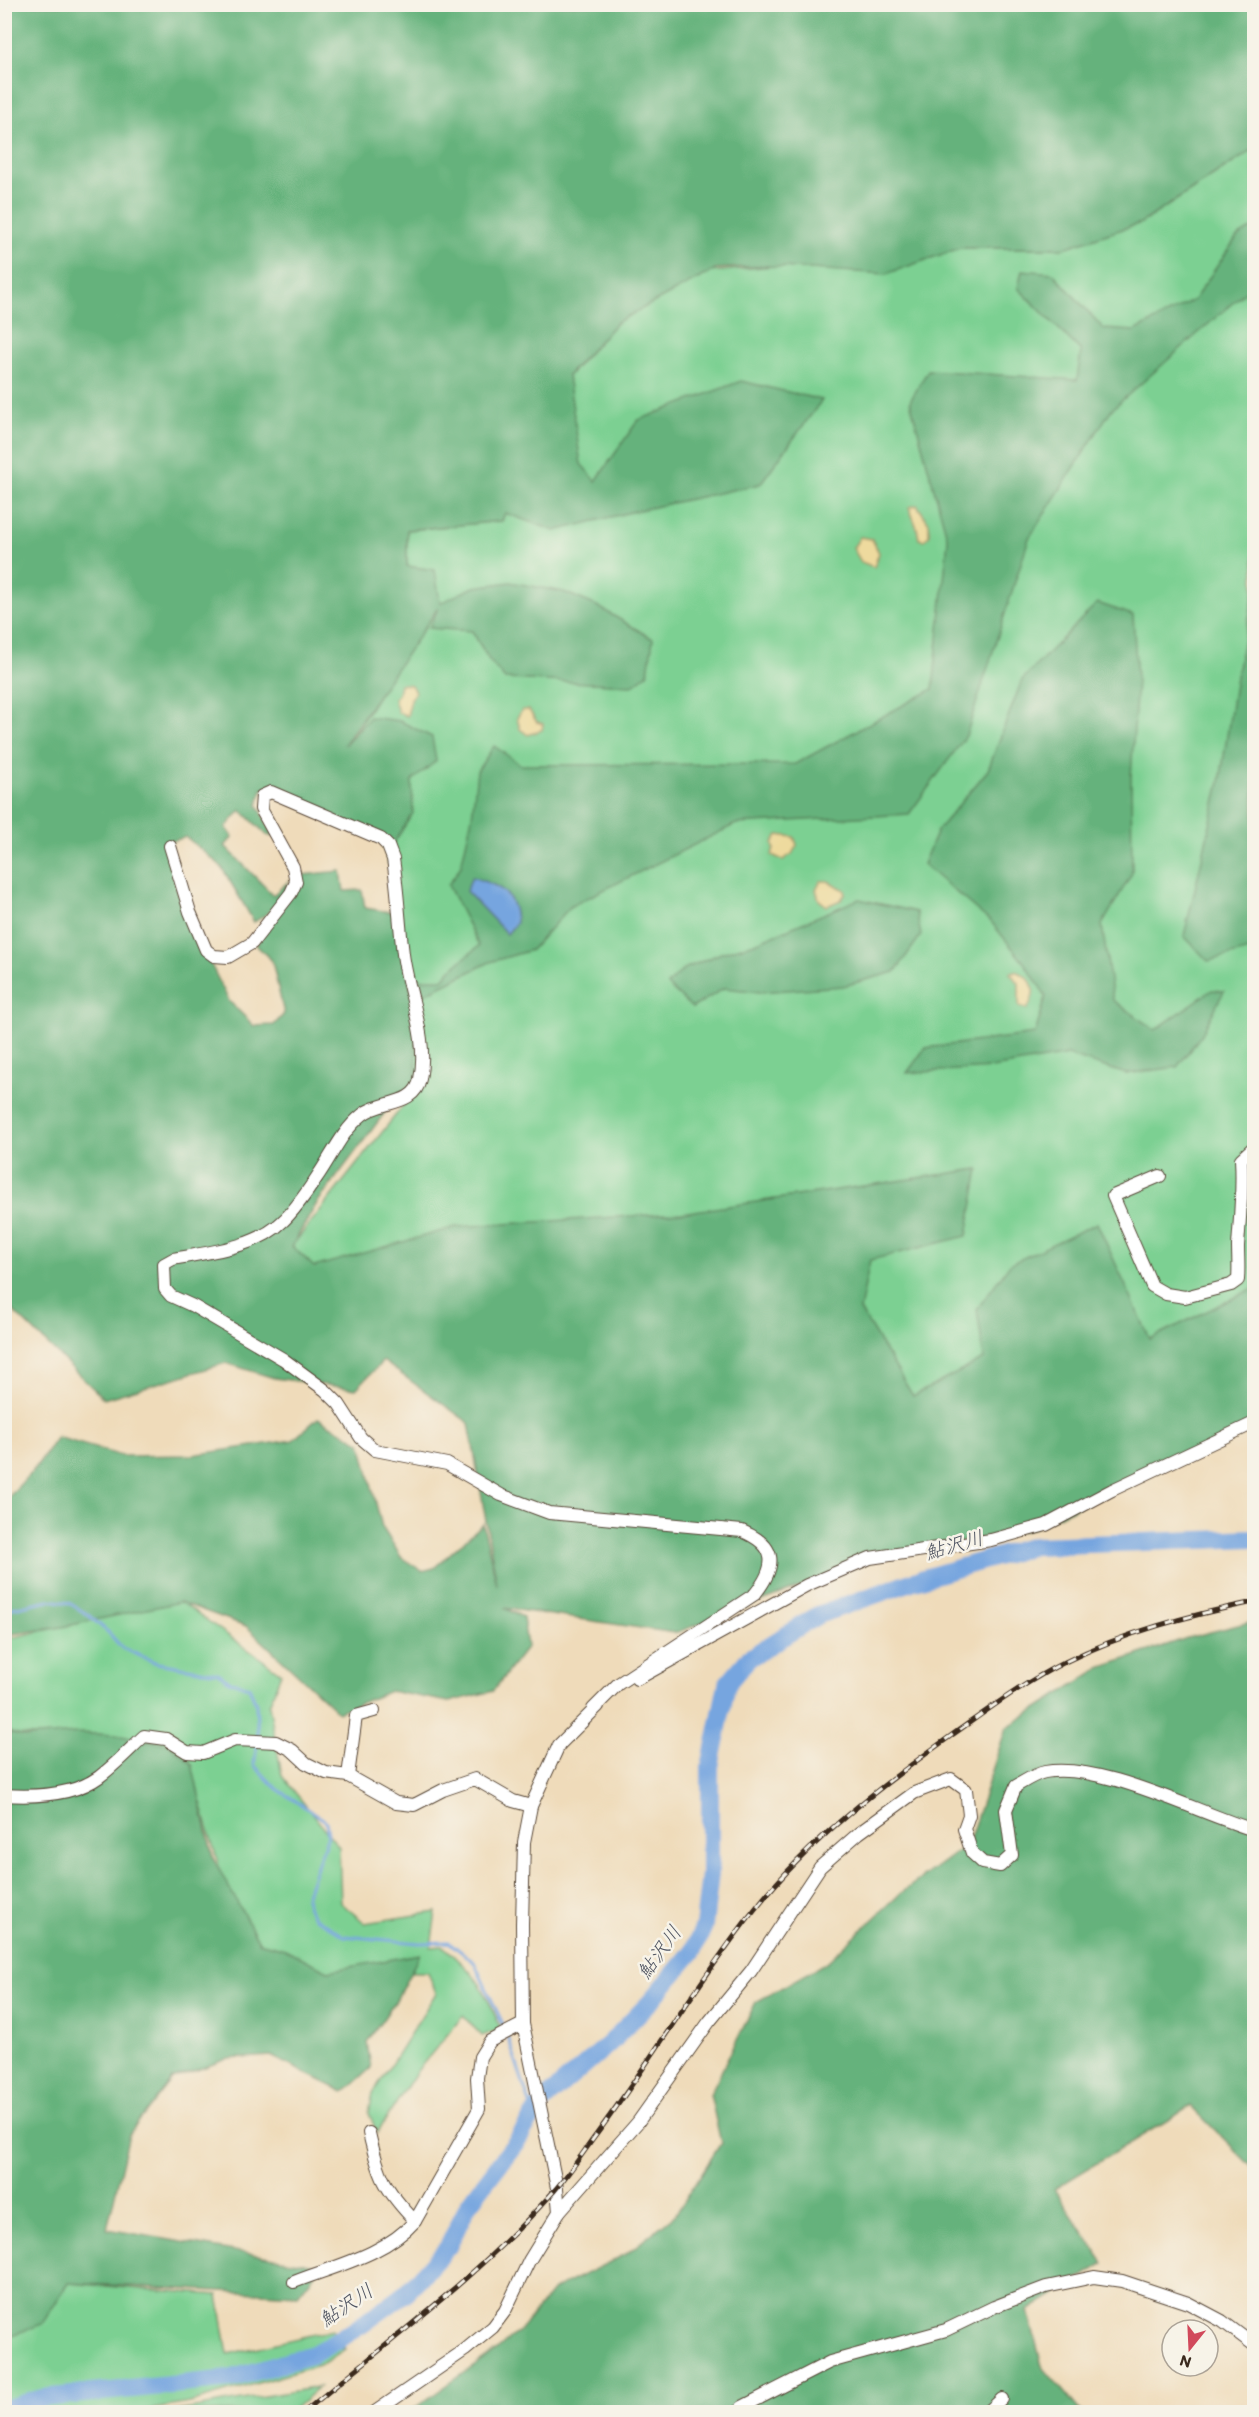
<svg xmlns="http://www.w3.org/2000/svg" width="1259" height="2417" viewBox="0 0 1259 2417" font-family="Itim,'Klee One',sans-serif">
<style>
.green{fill:#7cd092;stroke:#5c7d58;stroke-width:1.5}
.forest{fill:#65b27c;stroke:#506e4d;stroke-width:1.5}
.sand{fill:#eeda9e;stroke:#94825e;stroke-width:1.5}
.water{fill:#76a5df;stroke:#58687e;stroke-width:1.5}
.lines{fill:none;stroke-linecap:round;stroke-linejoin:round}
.stream{stroke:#76a5df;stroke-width:3}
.river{stroke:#76a5df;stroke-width:18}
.minor-casing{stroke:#564535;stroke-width:14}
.minor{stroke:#fff;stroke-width:12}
.rail-casing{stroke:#3b2a1e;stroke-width:5}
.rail{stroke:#f7f3e8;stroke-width:3;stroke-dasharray:9;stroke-linecap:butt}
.labels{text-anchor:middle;stroke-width:5;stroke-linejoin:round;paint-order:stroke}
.water-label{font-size:20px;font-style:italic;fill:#505562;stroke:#f7f3e8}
</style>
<rect width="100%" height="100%" fill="#f7f3e8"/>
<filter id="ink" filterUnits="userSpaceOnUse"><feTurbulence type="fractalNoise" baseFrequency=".0167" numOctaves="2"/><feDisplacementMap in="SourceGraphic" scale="12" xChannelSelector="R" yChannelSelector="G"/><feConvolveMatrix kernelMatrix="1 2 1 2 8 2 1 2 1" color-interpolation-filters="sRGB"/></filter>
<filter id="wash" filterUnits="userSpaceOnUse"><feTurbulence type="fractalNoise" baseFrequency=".008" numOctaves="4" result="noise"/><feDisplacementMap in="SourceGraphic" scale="24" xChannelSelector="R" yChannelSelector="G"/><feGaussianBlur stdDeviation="1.35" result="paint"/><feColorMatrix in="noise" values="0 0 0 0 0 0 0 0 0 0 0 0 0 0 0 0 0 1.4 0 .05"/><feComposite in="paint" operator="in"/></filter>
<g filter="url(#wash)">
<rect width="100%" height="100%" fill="#efdbba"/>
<g class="green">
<polygon points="1254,149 1254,1422 993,1517 314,1267 292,1246 414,1092 395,884 351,739 439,597 407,566 407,530 502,521 543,389 571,373 617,322 710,272 960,248 1061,248 1141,223"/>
<path d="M180,1601L281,1673L269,1705L282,1776L339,1847L341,1903L365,1923L436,1912L431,1947L443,1946C478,1975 484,1988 501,2029L482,2036L463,2016L417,2071L377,2133L369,2113L373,2093L436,1993L428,1972L328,1971L259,1942L221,1874L199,1796L168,1744L18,1735L5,1731V1639Z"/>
<polygon points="68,2283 218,2295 228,2354 332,2330 345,2349 322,2364 190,2403 136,2412 5,2412 4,2337 45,2319"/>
<polygon points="319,2387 290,2412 171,2412"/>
</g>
<g class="forest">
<path d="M5,5H1254V149L1141,223L1064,248H960L886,274L765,266L716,269L617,322L568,375L581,464L596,481L638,420L741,381L822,400L760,484L635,511L555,531L505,513L502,521L407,530V566L435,570L440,603L474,587L510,582L564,592L597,606L653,639L648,673L633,685L505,679L489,660L472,631L429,628L438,608L344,745L370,717L400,721L432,737L436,761L412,781L413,813L393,844L262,789L258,805L274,837L267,835L241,810L226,827L233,837L225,846L273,895L289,881C283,900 272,912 254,922L221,866L186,837L164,843L183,908L229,1001L254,1026L274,1025L284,1014L272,961L256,945L302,875L341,871L344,891L362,890L365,908L396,913C407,972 423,1033 414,1093L392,1103L317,1203L292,1246L314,1267L456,1227L681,1213L979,1169L967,1236L870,1260L860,1310L913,1396L984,1359L977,1309L1010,1264L1097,1223L1150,1339L1254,1288V1423L1029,1530L890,1554L675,1633L504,1608L523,1617L527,1647L493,1691L449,1702L390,1691L338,1712L246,1626L180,1602L62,1627L5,1635V1501L36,1467L57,1437L122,1456L192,1455L293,1440L318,1418L361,1443L382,1527L401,1557L422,1571L434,1568L483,1524L497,1585L469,1423L383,1361L356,1389L274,1378L226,1363L104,1399L7,1305L5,1306Z"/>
<polygon points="1254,227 1254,284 1111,410 1029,538 966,736 909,814 736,824 571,906 531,950 490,962 422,995 421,979 443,979 450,970 479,946 448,885 461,866 472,817 477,771 494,746 521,765 795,764 933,689 948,540 910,401 928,370 1077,380 1081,351 1018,288 1022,270 1053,273 1104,329 1135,331 1194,300 1237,237"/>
<polygon points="1254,593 1254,949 1208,961 1184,936 1220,782 1236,677"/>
<polygon points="1097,603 1133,615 1137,679 1131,778 1132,873 1102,925 1113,1000 1155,1030 1212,990 1224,991 1202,1034 1177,1067 1126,1074 1068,1055 992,1068 907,1073 925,1048 1035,1034 1046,996 1025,964 992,923 923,864 937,831 988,770 1022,680"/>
<polygon points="859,899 916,912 921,935 895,972 843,986 760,992 724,988 692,1008 667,985 684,969 721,953 755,943"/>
<polygon points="1254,1621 1254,2169 1191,2106 1054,2189 1104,2263 1028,2311 1042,2366 1081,2412 409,2412 497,2350 523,2327 553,2290 626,2254 676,2214 721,2143 710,2094 756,2002 827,1962 901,1893 968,1844 1006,1728 1100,1668 1187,1638"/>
<polygon points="5,1732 26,1737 77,1733 115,1735 168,1744 192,1764 213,1858 259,1942 285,1949 328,1971 420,1954 395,2002 367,2042 371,2068 344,2092 271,2056 227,2059 172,2079 129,2134 107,2229 321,2266 298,2295 68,2283 42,2324 5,2338"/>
</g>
<g class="sand">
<polygon points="917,505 929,523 929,536 924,540 919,539 917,528 909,507"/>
<polygon points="860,537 872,539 879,553 874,567 861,562 853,548"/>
<polygon points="400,684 411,685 415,692 411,699 407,716 398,712 394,699 398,694"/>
<polygon points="522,710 529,710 537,722 543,724 542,730 528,735 520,729 517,718"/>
<polygon points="778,835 794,837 797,845 792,854 783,860 772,855 774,849 773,843"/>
<polygon points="821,881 828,881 845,890 845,894 841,900 827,906 819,900 816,889"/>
<path d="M1015,971C1035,978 1038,992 1027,1009L1019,1007V983L1010,973Z"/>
</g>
<path class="water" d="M472,877C499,886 515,891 516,923L507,934L466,891Z"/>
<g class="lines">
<g class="stream">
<polyline points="4,1610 49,1600 69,1603 87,1614 109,1633 122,1648 157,1663 218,1673 231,1682 249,1687 256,1704 258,1737"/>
<polyline points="257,1744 254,1765 276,1788 326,1821 328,1835 306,1897 307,1906 315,1918 344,1936 419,1943 449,1942 474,1962 506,2031"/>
<polyline points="508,2037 534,2116"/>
</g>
<polyline class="river" points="4,2409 43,2398 230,2379 314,2354 363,2324 407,2292 448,2247 468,2205 517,2141 542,2102 609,2044 651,2001 693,1951 704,1926 710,1874 710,1767 727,1684 749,1658 818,1615 914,1581 1034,1546 1254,1538"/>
</g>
</g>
<g filter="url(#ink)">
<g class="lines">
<g class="minor-casing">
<g id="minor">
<path d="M170,846L190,912L206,950L214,956L228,957L252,943L291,893L296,882L293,867L261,809L262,796L271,792L381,839L388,846L393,859C398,891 399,922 403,954C408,995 429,1038 420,1079C415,1107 379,1100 362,1115C343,1130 332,1155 319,1174C309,1189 297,1208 283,1221C256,1248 209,1252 173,1259L164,1264L165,1289L171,1296L193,1306L283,1359L325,1390L339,1404L361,1438L375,1450L447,1464L501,1495L549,1513L742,1531C778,1546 777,1566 755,1594L618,1684L593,1709"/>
<path d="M1160,1176L1113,1196L1152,1286L1166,1294L1185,1297L1231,1285L1238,1280C1239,1268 1238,1257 1238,1246C1240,1217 1243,1188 1241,1159L1254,1147"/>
<polyline points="637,1679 807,1585 870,1558 991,1540 1046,1525 1112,1490 1254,1423"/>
<polyline points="348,1776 356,1716 374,1711"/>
<path d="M4,1795C35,1797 73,1796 99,1777C115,1765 129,1750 144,1736L166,1739L187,1752L203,1753L235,1740L276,1742L292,1750L306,1763L326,1773L348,1776L396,1803L414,1805L443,1790L475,1779L513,1801L531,1806"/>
<path d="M369,2133C379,2176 384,2189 415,2221"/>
<path d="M559,2212L638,2122L709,2022L751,1971L820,1867L859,1833L914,1793L951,1779L966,1790L969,1815L964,1829L972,1853L983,1863L1000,1866L1012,1855L1006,1810L1016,1786C1025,1781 1035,1774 1045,1772C1101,1762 1198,1813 1254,1830"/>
<path d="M294,2282C335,2266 385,2255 415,2221L479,2109L477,2078L480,2057L490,2041L523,2024"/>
<polyline points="375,2412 465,2350 493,2327 505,2311 529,2261 559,2212 557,2188 523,2024 522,1924 524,1842 531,1806 559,1745 598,1706"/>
<polyline points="740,2412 742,2407 830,2362 946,2330 994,2307 1046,2287 1094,2277 1122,2281 1188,2303 1222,2321 1254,2345"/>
<polyline points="988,2412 1002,2399"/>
</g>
</g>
<use href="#minor" class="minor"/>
<g class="rail-casing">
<path id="rail" d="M304,2412C389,2341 480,2275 554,2191C569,2174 582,2154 596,2135C651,2061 698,1981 755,1909C810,1839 881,1786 952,1735C989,1709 1025,1682 1065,1662C1125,1632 1190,1615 1254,1602"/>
</g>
<use href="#rail" class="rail"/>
</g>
</g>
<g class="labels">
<g class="water-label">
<text transform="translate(954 1545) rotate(-16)" y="7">鮎沢川</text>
<text transform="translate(659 1952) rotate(-54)" y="7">鮎沢川</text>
<text transform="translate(346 2305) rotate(-34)" y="7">鮎沢川</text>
</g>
</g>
<rect width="1259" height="2417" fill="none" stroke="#f7f3e8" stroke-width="24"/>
<g transform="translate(1190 2348) rotate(198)"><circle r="28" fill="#f7f3e8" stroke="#aca397" stroke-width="1.5"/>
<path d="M0-4.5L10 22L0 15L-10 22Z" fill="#d1495b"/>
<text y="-9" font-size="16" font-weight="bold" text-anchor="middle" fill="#3b2a1e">N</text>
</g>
</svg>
